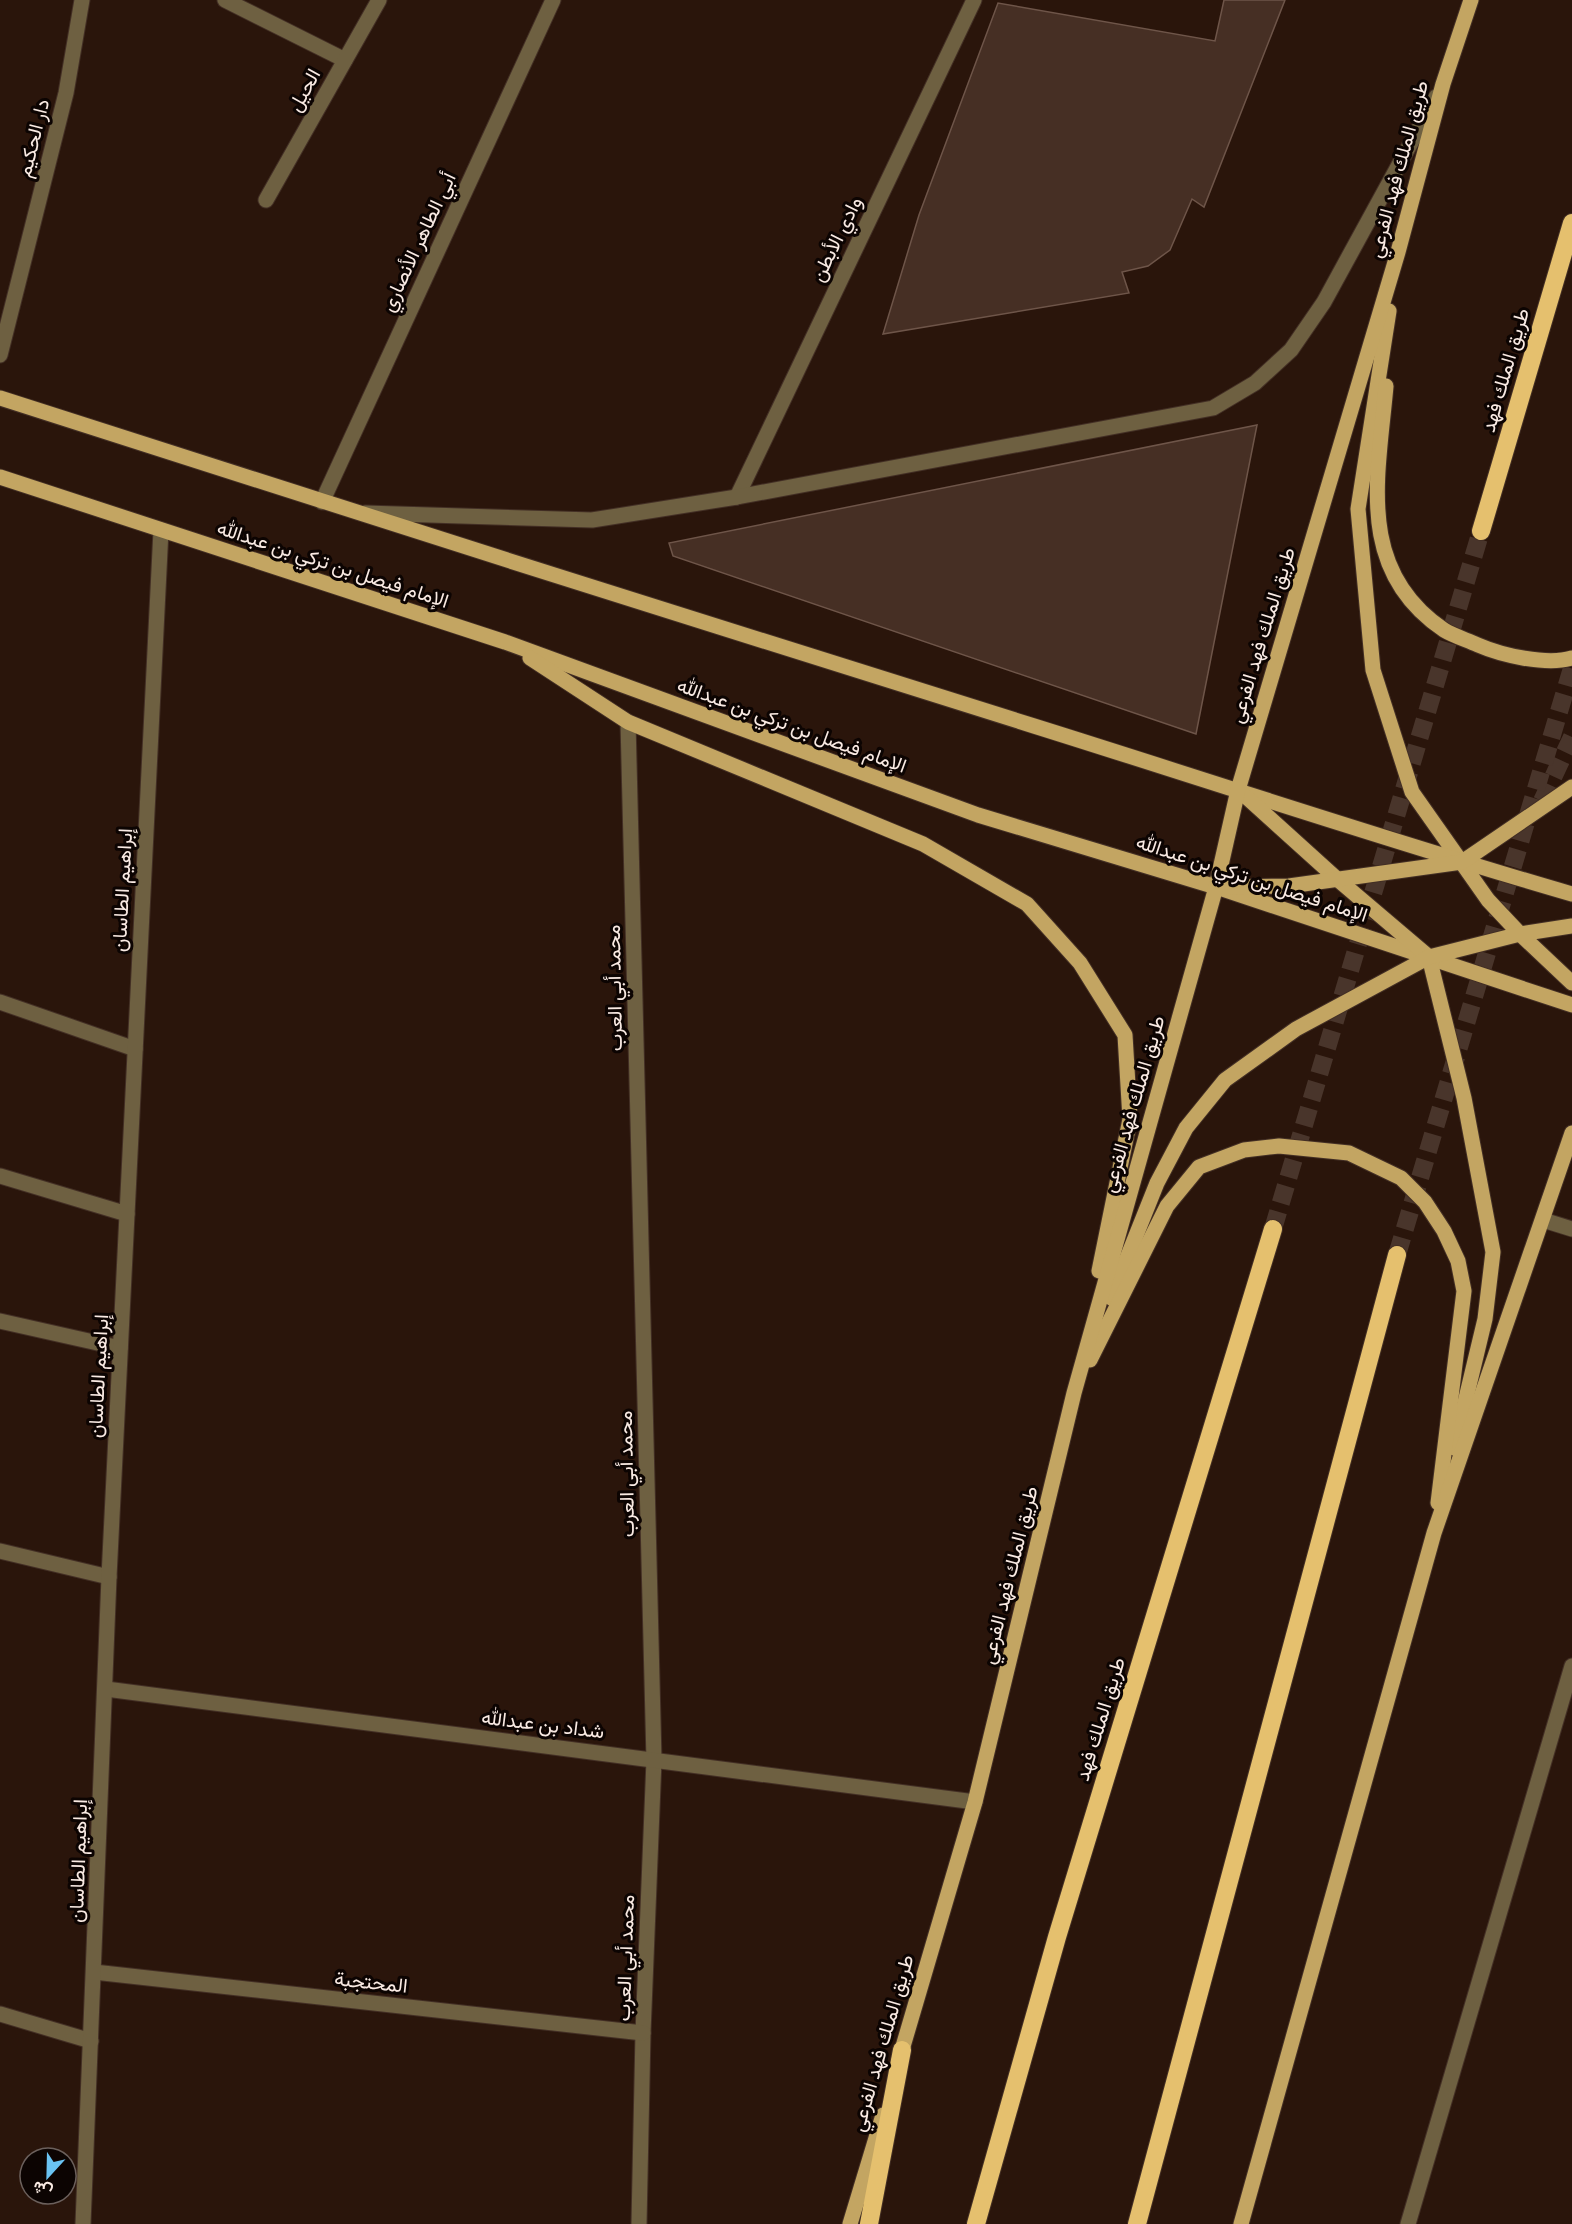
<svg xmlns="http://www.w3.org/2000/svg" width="1572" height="2224" viewBox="0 0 1572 2224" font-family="Karla,Vazirmatn,sans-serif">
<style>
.building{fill:#462f24;stroke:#6e5549;stroke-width:1.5}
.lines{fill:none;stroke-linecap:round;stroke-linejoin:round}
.highway-tunnel{stroke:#49352b;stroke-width:18;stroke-dasharray:18 9;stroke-linecap:butt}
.minor-casing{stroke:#432f25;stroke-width:17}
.major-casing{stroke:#432f25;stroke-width:17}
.highway-casing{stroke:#432f25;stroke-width:20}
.minor{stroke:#6e6041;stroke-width:15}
.major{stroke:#c3a562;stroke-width:15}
.highway{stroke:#e5c06e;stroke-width:18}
.labels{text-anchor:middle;stroke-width:6;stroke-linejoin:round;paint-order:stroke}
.street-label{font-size:20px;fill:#f9eae3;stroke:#0c0402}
</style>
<rect width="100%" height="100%" fill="#2a150b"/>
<g class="building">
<polygon points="1224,0 1285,0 1204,207 1192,199 1170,250 1148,266 1122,272 1129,293 883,334 919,215 998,3 1215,41"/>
<polygon points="1257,425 1196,734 673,556 669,543"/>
</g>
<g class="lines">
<g class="highway-tunnel">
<polyline points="1542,801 1572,737"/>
<polyline points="1273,1229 1481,531"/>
<polyline points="1397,1255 1572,668"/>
</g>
<g class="minor-casing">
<g id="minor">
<polyline points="225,0 345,60"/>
<polyline points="266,200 379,0"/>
<polyline points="0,355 66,93 82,0"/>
<polyline points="737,497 974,0"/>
<polyline points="322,502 553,0"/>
<polyline points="365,513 592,520 737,497 1213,408 1255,383 1291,350 1324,302 1436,97"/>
<polyline points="628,722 654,1760 643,2033 639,2224"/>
<polyline points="0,1002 135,1049"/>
<polyline points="0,1176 127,1214"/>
<polyline points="1543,1220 1572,1229"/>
<polyline points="0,1321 120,1348"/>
<polyline points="0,1551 109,1577"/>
<polyline points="106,1689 975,1802"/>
<polyline points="94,1972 643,2033"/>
<polyline points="0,2014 91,2041"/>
<polyline points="83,2224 109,1577 161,530"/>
<polyline points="1408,2224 1572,1666"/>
</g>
</g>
<g class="major-casing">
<g id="major">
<polyline points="1389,311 1358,509 1373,670 1412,792 1488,900 1520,934 1572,983"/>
<path d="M1386,386C1378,477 1355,570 1444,630C1454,636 1467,640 1478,645C1501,655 1547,666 1572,658"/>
<path d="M0,398C344,509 689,618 1034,726C1213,782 1392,842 1572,894"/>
<polyline points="0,477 505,642 978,815 1216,887 1572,1005"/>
<polyline points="530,658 628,722 923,844 1027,904 1080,963 1125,1035 1130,1119 1099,1271"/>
<polyline points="1243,794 1336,878 1429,957 1464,1098 1493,1252 1485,1319 1454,1448"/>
<polyline points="1228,887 1289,886 1462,862 1572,787"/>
<polyline points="1111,1298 1157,1183 1186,1128 1225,1080 1296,1029 1429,957 1520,934 1572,926"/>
<polyline points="1090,1360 1167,1206 1199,1167 1244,1150 1279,1146 1349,1153 1401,1178 1425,1202 1444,1231 1458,1261 1464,1291 1438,1503"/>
<polyline points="899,2060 975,1802 1074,1393 1216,887 1238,790 1398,252 1443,84 1471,0"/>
<polyline points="850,2224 883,2115"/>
<polyline points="1241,2224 1434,1533 1572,1133"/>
</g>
</g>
<g class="highway-casing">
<g id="highway">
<polyline points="1481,531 1572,223"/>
<polyline points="869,2224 902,2050"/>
<polyline points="976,2224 1057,1937 1273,1229"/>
<polyline points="1137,2224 1397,1255"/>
</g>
</g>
<use href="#minor" class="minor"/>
<use href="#major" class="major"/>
<use href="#highway" class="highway"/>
</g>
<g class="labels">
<g class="street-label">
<text transform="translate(304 90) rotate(-61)" y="7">الحيل</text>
<text transform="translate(33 138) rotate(-76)" y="7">دار الحكيم</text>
<text transform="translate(1398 169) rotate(-75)" y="7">طريق الملك فهد الفرعي</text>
<text transform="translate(836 239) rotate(-64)" y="7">وادي الأبطن</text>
<text transform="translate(418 242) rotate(-65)" y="7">أبي الطاهر الأنصاري</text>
<text transform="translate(1505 370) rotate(-74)" y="7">طريق الملك فهد</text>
<text transform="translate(333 564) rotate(18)" y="7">الإمام فيصل بن تركي بن عبدالله</text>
<text transform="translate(1262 635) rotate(-73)" y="7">طريق الملك فهد الفرعي</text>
<text transform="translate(792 725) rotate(20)" y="7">الإمام فيصل بن تركي بن عبدالله</text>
<text transform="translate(1252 878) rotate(18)" y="7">الإمام فيصل بن تركي بن عبدالله</text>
<text transform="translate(122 890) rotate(-87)" y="7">إبراهيم الطاسان</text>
<text transform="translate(614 988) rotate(-91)" y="7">محمد أبي العرب</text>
<text transform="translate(1133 1104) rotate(-74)" y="7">طريق الملك فهد الفرعي</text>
<text transform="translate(98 1376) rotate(-87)" y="7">إبراهيم الطاسان</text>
<text transform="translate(626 1474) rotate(-91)" y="7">محمد أبي العرب</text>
<text transform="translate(1009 1575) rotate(-76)" y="7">طريق الملك فهد الفرعي</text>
<text transform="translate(1100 1719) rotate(-73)" y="7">طريق الملك فهد</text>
<text transform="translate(543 1724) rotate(7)" y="7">شداد بن عبدالله</text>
<text transform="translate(78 1861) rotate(-88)" y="7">إبراهيم الطاسان</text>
<text transform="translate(625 1958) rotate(-88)" y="7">محمد أبي العرب</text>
<text transform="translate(371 1982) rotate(6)" y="7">المحتجبة</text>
<text transform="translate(882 2043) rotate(-74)" y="7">طريق الملك فهد الفرعي</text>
</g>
</g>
<g transform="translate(48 2176) rotate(202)"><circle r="28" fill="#0c0402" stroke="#6b605c" stroke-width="1.5"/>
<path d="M0-4.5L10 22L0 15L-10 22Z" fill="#6ac3f2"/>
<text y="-9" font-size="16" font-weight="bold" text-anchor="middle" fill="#f9eae3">ش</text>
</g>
</svg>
